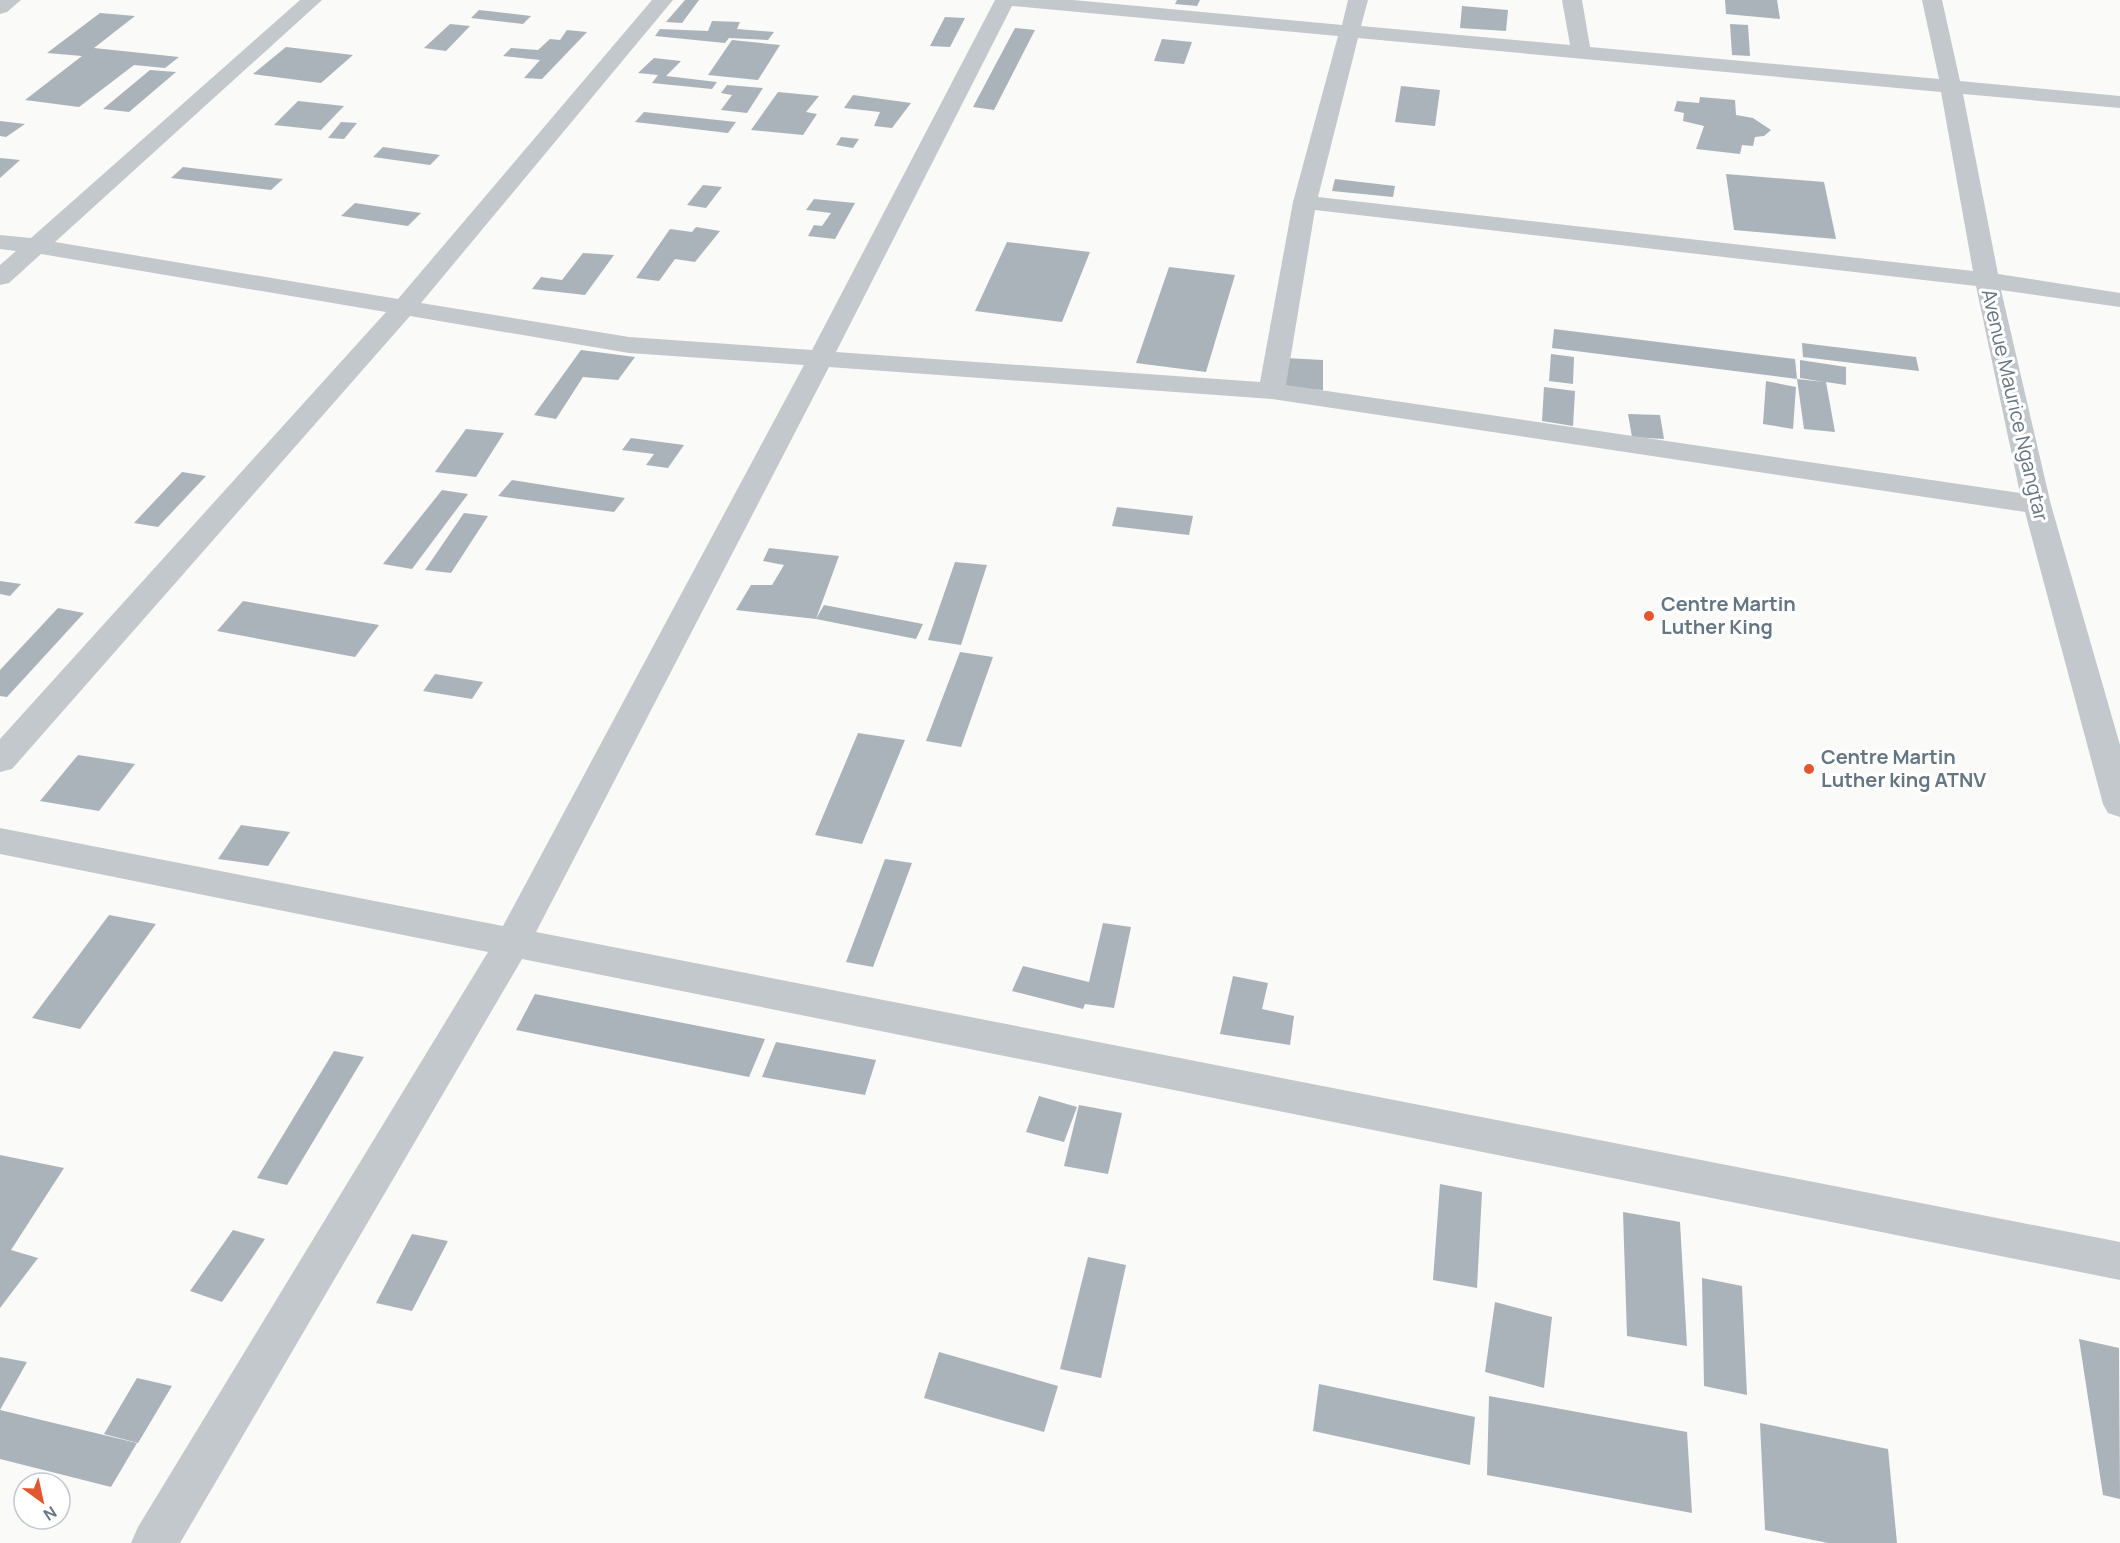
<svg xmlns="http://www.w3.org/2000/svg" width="2120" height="1543" viewBox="0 0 2120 1543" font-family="Manrope,sans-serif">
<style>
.building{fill:#aab3b9}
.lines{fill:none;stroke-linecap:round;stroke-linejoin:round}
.minor{fill:#c3c8cc;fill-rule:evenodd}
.poi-dot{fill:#e4572e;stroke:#fff;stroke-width:2}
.labels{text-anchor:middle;stroke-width:6;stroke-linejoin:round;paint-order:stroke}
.street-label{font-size:20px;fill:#657683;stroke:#fff}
.poi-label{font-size:20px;font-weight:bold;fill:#657683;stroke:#fff;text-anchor:start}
</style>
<rect width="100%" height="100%" fill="#fafaf8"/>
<g class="building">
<polygon points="685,0 699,0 682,23 666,22"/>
<polygon points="1177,0 1200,0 1197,6 1175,4"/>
<polygon points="1725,0 1777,0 1780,19 1726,14"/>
<polygon points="1462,6 1508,10 1506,31 1460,28"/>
<polygon points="479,10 531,16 523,24 471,18"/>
<polygon points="100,13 135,16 94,48 179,57 165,68 134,65 79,107 25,100 82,56 47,53"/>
<polygon points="945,17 965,18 950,47 930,46"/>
<polygon points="712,21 740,22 737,29 774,32 768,40 729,38 725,43 655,36 660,29 708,31"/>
<polygon points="450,24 470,26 446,51 424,48"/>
<polygon points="1730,24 1748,25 1750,56 1732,55"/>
<polygon points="1015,28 1035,30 994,110 973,107"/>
<polygon points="567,30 587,32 542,79 524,78 540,60 503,56 511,48 538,50 550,39 560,40"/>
<polygon points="1162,39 1192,42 1184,64 1154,61"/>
<polygon points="732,40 780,45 758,80 708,75"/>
<polygon points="286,47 353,55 321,83 253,74"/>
<polygon points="654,58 681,61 666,76 717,82 712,89 652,83 658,75 638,73"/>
<polygon points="150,70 176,72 129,112 103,109"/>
<polygon points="727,85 763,88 747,113 721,110 732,95 721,93"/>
<polygon points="1401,86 1440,90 1435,126 1395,122"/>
<polygon points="778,92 819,96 806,112 817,114 803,135 751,130"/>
<polygon points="853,95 911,103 892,128 874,126 880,112 844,108"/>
<polygon points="1700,97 1735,100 1736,115 1753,118 1771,130 1764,136 1755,137 1753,146 1742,145 1740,154 1696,149 1704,126 1683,121 1684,113 1674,111 1677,101 1699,103"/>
<polygon points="298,101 344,106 321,130 274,125"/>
<polygon points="644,112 736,122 728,133 635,122"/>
<polygon points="0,121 25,124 6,137 0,136"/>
<polygon points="341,122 357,123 344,139 328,138"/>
<polygon points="841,137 859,139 853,148 836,145"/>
<polygon points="383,147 440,155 430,165 373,157"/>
<polygon points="0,158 20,160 0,178"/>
<polygon points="183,167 283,179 271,190 171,178"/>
<polygon points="1726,174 1824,182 1836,239 1734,230"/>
<polygon points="1335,179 1395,186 1393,197 1332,191"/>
<polygon points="703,185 722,187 706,208 687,205"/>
<polygon points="814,199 855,203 835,239 808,236 814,225 822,226 831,213 806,210"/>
<polygon points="355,203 421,213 408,226 341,216"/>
<polygon points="696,227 720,231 695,262 675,259 659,281 636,278 670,229 692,232"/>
<polygon points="1007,242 1090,252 1062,322 975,311"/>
<polygon points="583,253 614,255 585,295 532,289 541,277 562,280"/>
<polygon points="1169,267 1235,275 1206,372 1136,363"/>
<polygon points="1554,329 1795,359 1797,379 1552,348"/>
<polygon points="1802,343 1916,357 1919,371 1803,357"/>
<polygon points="581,350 635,357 618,380 583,377 556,419 534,415"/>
<polygon points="1551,354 1574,357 1573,384 1549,381"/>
<polygon points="1285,358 1323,360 1323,390 1285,388"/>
<polygon points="1800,360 1846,367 1846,385 1826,382 1835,432 1804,429 1797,379 1824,382 1800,378"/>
<polygon points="1766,381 1796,387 1793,429 1763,424"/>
<polygon points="1544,387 1575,391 1573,426 1542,421"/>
<polygon points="1628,414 1660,415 1664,439 1632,437"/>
<polygon points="466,429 504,433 476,477 435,472"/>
<polygon points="631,438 684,445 668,468 646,465 654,454 622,450"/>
<polygon points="182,472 206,476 158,527 134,523"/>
<polygon points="512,480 625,498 614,512 498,496"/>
<polygon points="442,490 468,494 412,569 383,564"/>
<polygon points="1117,507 1193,516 1189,535 1112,526"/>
<polygon points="464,513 488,516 451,573 425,570"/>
<polygon points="769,548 839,556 816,619 824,605 923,624 916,639 816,619 736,610 751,585 772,585 784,565 763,561"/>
<polygon points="955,562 987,565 961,645 928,640"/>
<polygon points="0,581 21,584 10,596 0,594"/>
<polygon points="243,601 379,625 355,657 217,631"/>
<polygon points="58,608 84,613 7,697 0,696 0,670"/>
<polygon points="960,652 993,657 961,747 926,741"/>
<polygon points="435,674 483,682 472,699 423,691"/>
<polygon points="858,733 905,740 862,844 815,835"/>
<polygon points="78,755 135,764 99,811 40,801"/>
<polygon points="241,825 290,832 268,866 218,859"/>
<polygon points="885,859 912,863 873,967 846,962"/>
<polygon points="109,915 156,924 80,1029 32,1018"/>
<polygon points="1103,923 1131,927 1114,1008 1085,1004 1083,1009 1012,991 1023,966 1089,982"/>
<polygon points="1233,976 1268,983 1262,1009 1294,1016 1290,1045 1220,1034"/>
<polygon points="535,994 765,1039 749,1077 516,1030"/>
<polygon points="776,1042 876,1060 865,1095 762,1077"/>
<polygon points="334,1051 364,1057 287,1185 257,1178"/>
<polygon points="1039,1096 1077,1107 1064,1142 1026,1132"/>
<polygon points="1079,1105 1122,1113 1108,1174 1064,1166"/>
<polygon points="0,1155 64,1168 11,1250 38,1258 0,1308"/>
<polygon points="1440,1184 1482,1192 1477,1288 1433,1280"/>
<polygon points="1623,1212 1680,1222 1687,1346 1627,1336"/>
<polygon points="233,1230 265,1239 222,1302 190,1291"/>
<polygon points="412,1234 448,1241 412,1311 376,1303"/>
<polygon points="1088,1257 1126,1265 1101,1378 1060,1369"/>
<polygon points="1702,1278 1742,1286 1747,1395 1704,1386"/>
<polygon points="1495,1302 1552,1317 1544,1388 1485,1372"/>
<polygon points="2079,1339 2119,1348 2120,1499 2103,1495"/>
<polygon points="939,1352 1058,1386 1044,1432 924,1398"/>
<polygon points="0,1357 27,1362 0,1410 137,1443 111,1487 0,1459"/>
<polygon points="137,1378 172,1386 138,1443 104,1434"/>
<polygon points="1319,1384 1475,1417 1470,1465 1313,1431"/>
<polygon points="1489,1396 1687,1432 1692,1513 1487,1475"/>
<polygon points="1760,1423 1888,1449 1897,1543 1828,1543 1765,1530"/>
</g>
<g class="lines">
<g class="minor">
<polygon points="0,0 21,0 7,12 0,14"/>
<path d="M300,0H322L55,242L398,299L652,0H673L421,303L629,337L812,350L995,0H1073L1342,25L1348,0H1368L1361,26L1570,45L1562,0H1582L1590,47L1939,79L1922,0H1942L1960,81L2120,96V108L1963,94L1998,274L2120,293V307L2001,290L2051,505L2120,745V817L2108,813L2103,804L2025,512L1272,399L829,367L536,932L2120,1242V1280L522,959L180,1543H131L138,1527L488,952L0,854V828L503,926L804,365L629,353L410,316L12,769L0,772V739L386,312L41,254L9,283L0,285V265L16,251L0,249V235L31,238ZM1012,6L1338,36L1293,202L1260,382L836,352ZM1358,38L1941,92L1973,271L1318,197ZM1315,210L1976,286L2020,493L1286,385Z"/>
</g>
</g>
<g class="poi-dot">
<circle cx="1649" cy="616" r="6"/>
<circle cx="1809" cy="769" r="6"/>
</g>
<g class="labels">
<g class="street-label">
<text transform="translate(2015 405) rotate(77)" y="7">Avenue Maurice Ngangtar</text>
</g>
<g class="poi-label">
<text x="1661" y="611">Centre Martin<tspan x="1661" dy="23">Luther King</tspan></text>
<text x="1821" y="764">Centre Martin<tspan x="1821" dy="23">Luther king ATNV</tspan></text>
</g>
</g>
<g transform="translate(42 1501) rotate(147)"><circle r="28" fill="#ffffff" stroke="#c1c8cd" stroke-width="1.5"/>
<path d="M0-4.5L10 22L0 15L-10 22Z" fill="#e4572e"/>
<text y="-9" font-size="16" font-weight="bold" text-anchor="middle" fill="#657683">N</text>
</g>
</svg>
